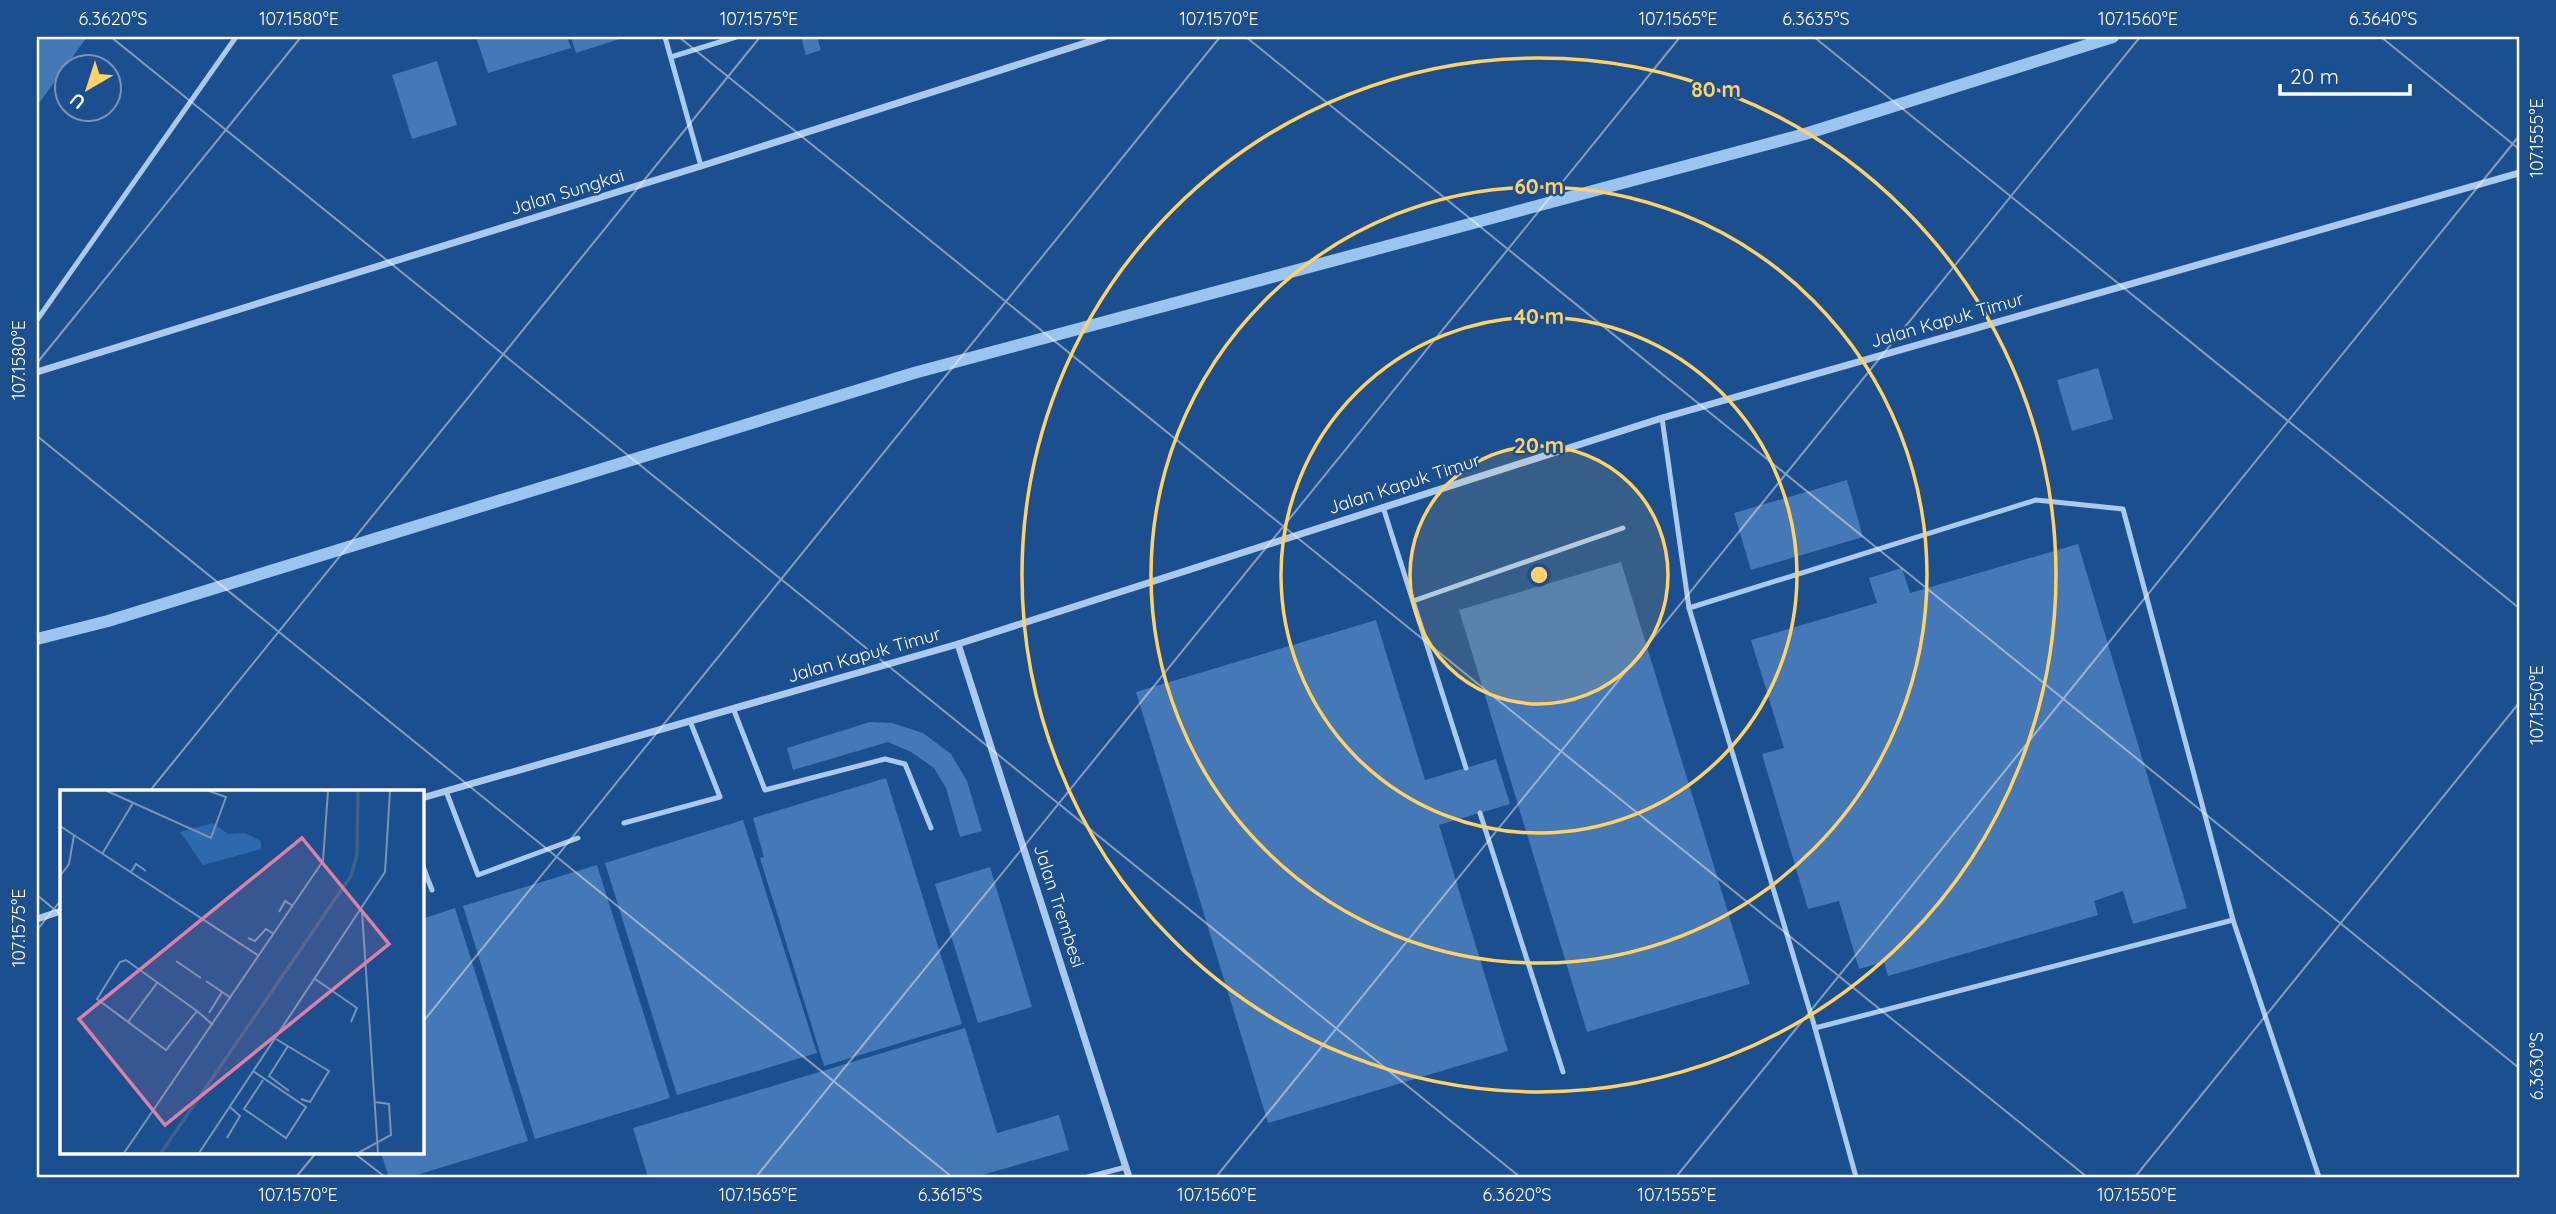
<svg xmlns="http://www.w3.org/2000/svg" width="2556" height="1214" viewBox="0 0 2556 1214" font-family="Quicksand,sans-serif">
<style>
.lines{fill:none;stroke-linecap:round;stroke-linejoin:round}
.stream{stroke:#9cc4f0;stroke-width:12}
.building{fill:#4478b7}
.lane{stroke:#a9c9ee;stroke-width:5}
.street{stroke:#a9c9ee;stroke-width:7}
.ticks{fill:none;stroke:#fff;stroke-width:2;stroke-opacity:0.45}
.ring{fill:none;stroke:#ffd166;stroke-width:3.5}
.labels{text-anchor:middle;stroke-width:5;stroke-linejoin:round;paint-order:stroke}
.street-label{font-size:18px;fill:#fff;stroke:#1b4f8f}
.inset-river{fill:none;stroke:#3c6290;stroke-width:3.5}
.inset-road{fill:none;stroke:#7695bc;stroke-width:2}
.view{fill:#dd80a5;fill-opacity:0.15;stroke:#dd80a5;stroke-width:3.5}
.inset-edge{fill:none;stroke:#fff;stroke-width:3.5}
.centre{fill:#ffd166;stroke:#1b4f8f;stroke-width:3.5}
.ring-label{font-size:21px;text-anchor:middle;font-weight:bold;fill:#ffd166;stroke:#1b4f8f;stroke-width:5;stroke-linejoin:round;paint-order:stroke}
.neatline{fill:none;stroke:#fff;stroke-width:2.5}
.ticks-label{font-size:18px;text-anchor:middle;fill:#fff}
</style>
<rect width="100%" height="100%" fill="#1b4f8f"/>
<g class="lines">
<polyline class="stream" points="37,639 108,621 914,373 1805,134 2113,37"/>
</g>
<g class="building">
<polygon points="37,37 87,37 37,106"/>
<polygon points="476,37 567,37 571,48 488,73"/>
<polygon points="571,37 626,37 576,53"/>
<polygon points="801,37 817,37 821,50 806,55"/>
<polygon points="437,61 457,125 412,139 392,75"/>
<polygon points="2098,368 2113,419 2072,431 2057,380"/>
<polygon points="1847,480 1863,537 1751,570 1734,513"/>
<polygon points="2078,544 2187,908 2133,924 2123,891 2094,901 2098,915 1888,976 1884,962 1859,969 1839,901 1808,909 1762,754 1784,748 1751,640 1877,603 1869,578 1902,568 1910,593"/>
<polygon points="1621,562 1750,984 1587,1032 1459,610"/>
<polygon points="1376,620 1425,780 1496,759 1510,804 1439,825 1508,1051 1268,1123 1136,692"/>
<polygon points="870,722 892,723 923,733 951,754 967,781 982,831 960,837 946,788 934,768 911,752 888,742 793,770 787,748"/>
<polygon points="886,778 962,1024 824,1066 760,858 764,857 753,818"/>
<polygon points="743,820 817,1053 677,1095 605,863"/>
<polygon points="597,865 670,1098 535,1139 463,906"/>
<polygon points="990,867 1032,1007 978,1023 935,884"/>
<polygon points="455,908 528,1141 410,1177 389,1177 381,1153 422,1153 422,919"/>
<polygon points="965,1028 997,1133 1059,1115 1069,1150 975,1177 648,1177 633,1128"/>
</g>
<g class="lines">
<g class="lane">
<polyline points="665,37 701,166"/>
<polyline points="671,57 736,37"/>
<polyline points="37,320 236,37"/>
<polyline points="1662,418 1689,608 1815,1028 1856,1177"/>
<polyline points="1383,507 1466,768"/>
<polyline points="1413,601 1623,528"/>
<polyline points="1689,608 2036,500 2123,509 2233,920 2319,1177"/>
<polyline points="733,708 765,790 885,759 905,764 931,828"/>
<polyline points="446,791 478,875 578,838"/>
<polyline points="1480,813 1563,1072"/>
<polyline points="624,823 720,797 690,721"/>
<polyline points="422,864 432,890"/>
<polyline points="1815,1028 2233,920"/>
<polyline points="1088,1177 1126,1167"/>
</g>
<g class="street">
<polyline points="37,372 701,166 1104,37"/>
<polyline points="958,644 1129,1177"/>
<polyline points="422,798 958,644 1662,418 2519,173"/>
<polyline points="37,919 61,911"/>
</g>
</g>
<path class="ticks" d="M111,37L1520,1177M679,37L2087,1177M1246,37L2519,1068M1814,37L2519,608M2381,37L2519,149M37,363L301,37M37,436L952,1177M149,792L760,37M37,895L61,915M37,930L61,900M422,1023L1220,37M354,1153L385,1177M296,1177L316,1153M756,1177L1680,37M1216,1177L2140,37M1676,1177L2519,136M2135,1177L2519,703"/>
<circle cx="1539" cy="575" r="129" fill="#ffd166" fill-opacity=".12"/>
<g class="ring">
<circle cx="1539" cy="575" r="129"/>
<circle cx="1539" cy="575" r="258"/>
<circle cx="1539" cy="575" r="388"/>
<circle cx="1539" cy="575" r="517"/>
</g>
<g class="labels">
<g class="street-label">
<text transform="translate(567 192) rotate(-17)" y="6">Jalan Sungkai</text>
<text transform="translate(1947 320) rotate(-16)" y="6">Jalan Kapuk Timur</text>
<text transform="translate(1404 484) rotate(-18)" y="6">Jalan Kapuk Timur</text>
<text transform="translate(864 655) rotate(-16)" y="6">Jalan Kapuk Timur</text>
<text transform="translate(1059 906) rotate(72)" y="6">Jalan Trembesi</text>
</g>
</g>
<g transform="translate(60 790)">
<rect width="364" height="364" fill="#1b4f8f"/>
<path d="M153,33L168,44L185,43L201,51V59L143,75L120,42Z" fill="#2e69ad"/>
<path class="inset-river" d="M291,86L297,64L298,1M101,363L291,86"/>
<path class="inset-road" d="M47,1L151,48L166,7L149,1M0,36L199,166M42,64L73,13M71,82L76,74L86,81M0,86L9,74L14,45M302,121L318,363M219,122L225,111L233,116M188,148L195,151L206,139L214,144M116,171L141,188M255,189L297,218L291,232M146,191L171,208M137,221L106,260L37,209L60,172L66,170L137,221L153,235M149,223L162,202M68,232L97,193M216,249L269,281L250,312L241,309M228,256L209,286L229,301M193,281L246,317L226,348L184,319L203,290M167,348L180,326L170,317M64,363L263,71L268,1M139,363L325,82L330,1M298,363L331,345L329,314L315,312"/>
<path class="view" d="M242,48L329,154L105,335L19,229Z"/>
<rect width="364" height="364" class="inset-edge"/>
</g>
<circle cx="1539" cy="575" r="10" class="centre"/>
<g class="ring-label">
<text x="1716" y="97">80 m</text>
<text x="1539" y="194">60 m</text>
<text x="1539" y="324">40 m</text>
<text x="1539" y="453">20 m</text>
</g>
<rect width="2556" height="1214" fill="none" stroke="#1b4f8f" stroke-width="77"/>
<g transform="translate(88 88) rotate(219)"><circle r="33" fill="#1b4f8f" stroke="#7695bc" stroke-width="2"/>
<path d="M0-5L12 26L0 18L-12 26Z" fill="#ffd166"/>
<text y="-10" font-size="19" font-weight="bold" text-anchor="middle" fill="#ffffff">U</text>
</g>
<path d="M2280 84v10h130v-10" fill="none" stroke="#ffffff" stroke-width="3.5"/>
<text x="2290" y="84" font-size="21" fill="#ffffff" stroke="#1b4f8f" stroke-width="5" paint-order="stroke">20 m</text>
<rect x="38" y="38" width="2480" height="1138" class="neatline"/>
<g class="ticks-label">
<text x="113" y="25">6.3620°S</text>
<text x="299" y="25">107.1580°E</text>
<text x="759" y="25">107.1575°E</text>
<text x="1219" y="25">107.1570°E</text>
<text x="1678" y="25">107.1565°E</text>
<text x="1816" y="25">6.3635°S</text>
<text x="2138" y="25">107.1560°E</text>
<text x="2383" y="25">6.3640°S</text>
<text transform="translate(2537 138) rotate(-90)" y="6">107.1555°E</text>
<text transform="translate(19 360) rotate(-90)" y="6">107.1580°E</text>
<text transform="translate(2537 705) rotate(-90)" y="6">107.1550°E</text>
<text transform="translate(19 928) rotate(-90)" y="6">107.1575°E</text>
<text transform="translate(2537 1066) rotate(-90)" y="6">6.3630°S</text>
<text x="298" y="1201">107.1570°E</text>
<text x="758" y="1201">107.1565°E</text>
<text x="950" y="1201">6.3615°S</text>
<text x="1217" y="1201">107.1560°E</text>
<text x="1517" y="1201">6.3620°S</text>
<text x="1677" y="1201">107.1555°E</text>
<text x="2137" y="1201">107.1550°E</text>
</g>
</svg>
